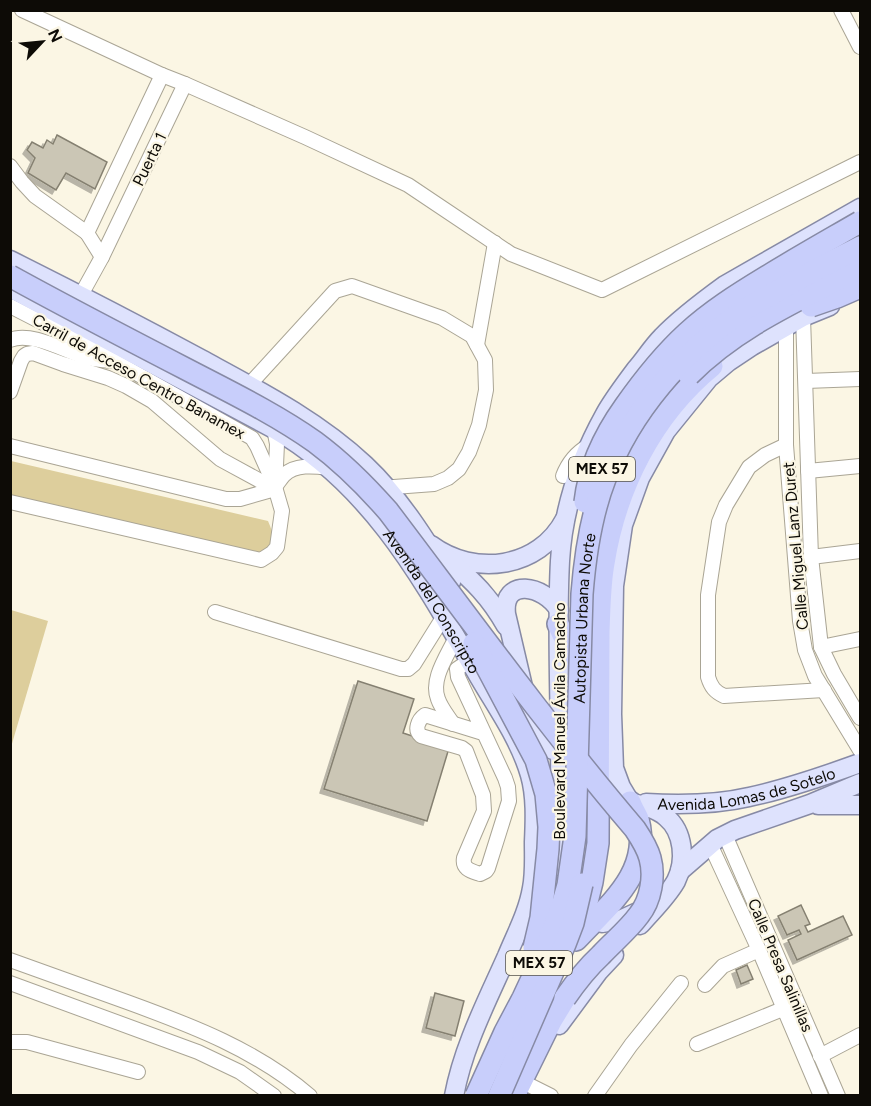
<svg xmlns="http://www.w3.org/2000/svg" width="871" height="1106" viewBox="0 0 871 1106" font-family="Figtree,sans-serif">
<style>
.green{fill:#ddce9c}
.building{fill:#cbc6b5;stroke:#858071;stroke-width:1.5;filter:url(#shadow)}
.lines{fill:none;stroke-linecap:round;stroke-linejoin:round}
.minor-casing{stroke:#aaa595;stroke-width:16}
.major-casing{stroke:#878aa5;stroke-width:21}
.highway-casing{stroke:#878aa5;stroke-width:24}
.minor{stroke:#fff;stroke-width:14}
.major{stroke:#dee2fd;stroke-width:18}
.highway{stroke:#c8cefb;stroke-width:21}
.highway-bridge-casing{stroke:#878aa5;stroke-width:24;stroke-linecap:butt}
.highway-bridge{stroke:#c8cefb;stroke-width:21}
.labels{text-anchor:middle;stroke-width:4.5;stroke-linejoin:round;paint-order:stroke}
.shield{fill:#fbf6e4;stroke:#545249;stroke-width:1.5}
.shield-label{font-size:15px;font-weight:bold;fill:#0d0b06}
.street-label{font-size:16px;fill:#0d0b06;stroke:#fbf6e4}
</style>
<defs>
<filter id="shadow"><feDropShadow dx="-4" dy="4" stdDeviation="0" flood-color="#0004"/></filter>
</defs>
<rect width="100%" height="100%" fill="#fbf6e4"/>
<g class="green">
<path d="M11,461L268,521C277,541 273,544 257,557L11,500Z"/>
<polygon points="11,610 48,621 11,747 10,610"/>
</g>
<g class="building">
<polygon points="57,135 107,162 95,189 66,173 56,190 28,173 35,158 27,150 32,142 43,148 47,140 53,144"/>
<polygon points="358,681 414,699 403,733 449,748 427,821 324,789"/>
<polygon points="801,905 810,924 805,926 808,932 843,916 852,935 797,960 788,940 801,934 799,930 787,935 778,916"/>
<polygon points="747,965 753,979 741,984 736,970"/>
<polygon points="435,993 464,1001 455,1036 426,1028"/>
</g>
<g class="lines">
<g class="minor-casing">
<g id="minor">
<polyline points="22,10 162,75 185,84 305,137 408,185 511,254 602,290 860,162"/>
<polyline points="841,10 860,47"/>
<polyline points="10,166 22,182 35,196 87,233"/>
<polyline points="102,257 87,233 162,75"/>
<polyline points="76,304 102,257 185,84"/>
<polyline points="10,306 84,344 252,438 257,446 273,482"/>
<polyline points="803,317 811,557 821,647 834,674 860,718"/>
<polyline points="786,326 786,445 800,621 805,650 815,676 860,750"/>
<path d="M10,340C31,331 65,351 85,357C93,360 101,360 109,361"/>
<polyline points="477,345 495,243"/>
<polyline points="806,381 860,379"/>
<polyline points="10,392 21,361 24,356 27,354 33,353 63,364 108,378 126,386 152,401 220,459 275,489 240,499 226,499 10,446"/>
<polyline points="246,393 249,385 335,291 352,286 442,318 472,336 485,360 486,390 479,425 469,452 459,469 448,478 434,484 394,487 388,489"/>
<path d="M786,445L765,455L749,467L726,505L719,522L708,595V677C711,687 715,692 724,696L824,690"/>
<polyline points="808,471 860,466"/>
<path d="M563,476C568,463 576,453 588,446"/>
<path d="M275,487C278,483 281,478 284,475C295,464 314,466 328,468"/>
<polyline points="10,502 261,560 272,553 277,547 282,511 275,487 277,444 274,429"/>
<polyline points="811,557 860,551"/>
<polyline points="215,612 401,669 408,669 414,664 444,616"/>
<polyline points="821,647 860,639"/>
<path d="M469,661L457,669L458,677L505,778L508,787L509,801L488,868L486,871L480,874C471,871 462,869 464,858L484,811L483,795L466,751L462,748L421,736C414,730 418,720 425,715L483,733"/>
<path d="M453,724C448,716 441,708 438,699C430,679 448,655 456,637"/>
<polyline points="725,835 838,1096"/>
<polyline points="710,844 759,950 821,1096"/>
<path d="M10,960C49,974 88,988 127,1002C193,1026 256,1050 310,1096"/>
<polyline points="10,983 198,1052 240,1072 274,1096"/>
<polyline points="705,985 723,966 759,950"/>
<polyline points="10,1042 27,1042 138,1072"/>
<polyline points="697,1044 790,1006"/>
<polyline points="820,1056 860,1035"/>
<polyline points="527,1084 551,1096"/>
<polyline points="595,1096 631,1045 681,983"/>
</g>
</g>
<g class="major-casing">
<g id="major">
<path d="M10,260C74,292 138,325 201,359C258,390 317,420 365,465C400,498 427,541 451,582"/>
<path id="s1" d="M10,288L274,429C371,485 421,577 475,670C494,704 519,737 530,775C536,796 535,820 534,842C534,857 535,873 532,888C528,912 516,934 507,956C487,1001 463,1047 454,1096"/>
<path d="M431,545C474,577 539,569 565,519"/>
<path d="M448,559C473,581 490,597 506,626"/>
<polyline points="511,687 531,721 553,750"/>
<path d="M524,691L506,614C502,577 544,585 559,610"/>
<path d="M622,800C636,804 655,807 666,817C684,832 686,861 676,881C667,897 652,911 640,925"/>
<polyline points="630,802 621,787 614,768 612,714 614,586 623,525 640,478 666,431 709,378 728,362 752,346 803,317 830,306"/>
<path id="s2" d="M646,803C681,805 715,805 749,797C787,789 824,776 860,763"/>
<polyline points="818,805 860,805"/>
<path d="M556,866C560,838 560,811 560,784C561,710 556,635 560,561C563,509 580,459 605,414C614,398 625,384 636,369C645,359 652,347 662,337C680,318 703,301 725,285L860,208"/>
<polyline points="680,871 717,839 735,830 810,804 860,783"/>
<polyline points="602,923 620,920 642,910"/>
<polyline points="559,1025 599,971 614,955"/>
</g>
</g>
<g class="highway-casing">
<g id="highway">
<polyline points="558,624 574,659"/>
<path d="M585,910L592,882L598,843L599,631C600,609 600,585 604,563C616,488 652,415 712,366"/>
<path d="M576,940C608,905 652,873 638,819C636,814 632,808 630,802"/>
<polyline points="514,1096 551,1021 565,998"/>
</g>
</g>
<use href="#minor" class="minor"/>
<use href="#major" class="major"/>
<use href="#highway" class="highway"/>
<g class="highway-bridge-casing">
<g id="highway-bridge">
<path d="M10,276C68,308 126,338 184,368C228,391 274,413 315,442C342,462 366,486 388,511C469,618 548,727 635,829C641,838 647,847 650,858C655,876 651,900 639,915C628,930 613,942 601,955C587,968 576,982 565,998"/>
<polyline points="811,306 837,297 860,287"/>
<path d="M689,375C737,326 801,299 860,268"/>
<path d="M585,502C589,467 605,434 625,406C644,379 663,355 687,333C711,311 738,294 766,277C797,258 829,240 860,222"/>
<polyline points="474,643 536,760 546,794 549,827 548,849 541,918 534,948"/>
<path id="s3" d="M476,1096L505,1032L523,998L544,953L562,906L568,885L575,836L582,594C585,556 591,515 605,479C631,411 682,353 741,312C751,305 762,300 772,294C801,277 831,262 860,247"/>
<polyline points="499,1096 565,944 573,923 582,884"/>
</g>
</g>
<use href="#highway-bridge" class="highway-bridge"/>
</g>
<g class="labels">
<g class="shield">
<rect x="569" y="457" width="66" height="24" rx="4.5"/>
<rect x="506" y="951" width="66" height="24" rx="4.5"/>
</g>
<g class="shield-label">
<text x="602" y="474">MEX 57</text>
<text x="539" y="968">MEX 57</text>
</g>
<g class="street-label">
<text transform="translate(149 159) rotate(-64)" y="6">Puerta 1</text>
<text transform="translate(139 376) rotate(29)" y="6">Carril de Acceso Centro Banamex</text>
<text transform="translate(795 546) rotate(-95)" y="6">Calle Miguel Lanz Duret</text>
<text dy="6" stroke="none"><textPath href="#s1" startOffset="536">Avenida del Conscripto</textPath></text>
<text dy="6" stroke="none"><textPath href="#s3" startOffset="498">Autopista Urbana Norte</textPath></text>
<text transform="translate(559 721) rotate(-90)" y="6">Boulevard Manuel Ávila Camacho</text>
<text dy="6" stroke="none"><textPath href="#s2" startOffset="102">Avenida Lomas de Sotelo</textPath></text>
<text transform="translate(781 965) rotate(67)" y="6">Calle Presa Salinillas</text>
</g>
</g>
<rect width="871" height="1106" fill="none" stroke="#0d0b06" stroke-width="24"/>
<g transform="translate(42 42) rotate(64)" stroke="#fbf6e4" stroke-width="4.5" paint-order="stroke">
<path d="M0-4.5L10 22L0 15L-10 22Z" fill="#0d0b06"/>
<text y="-9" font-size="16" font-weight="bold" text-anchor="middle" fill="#0d0b06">N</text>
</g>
</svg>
